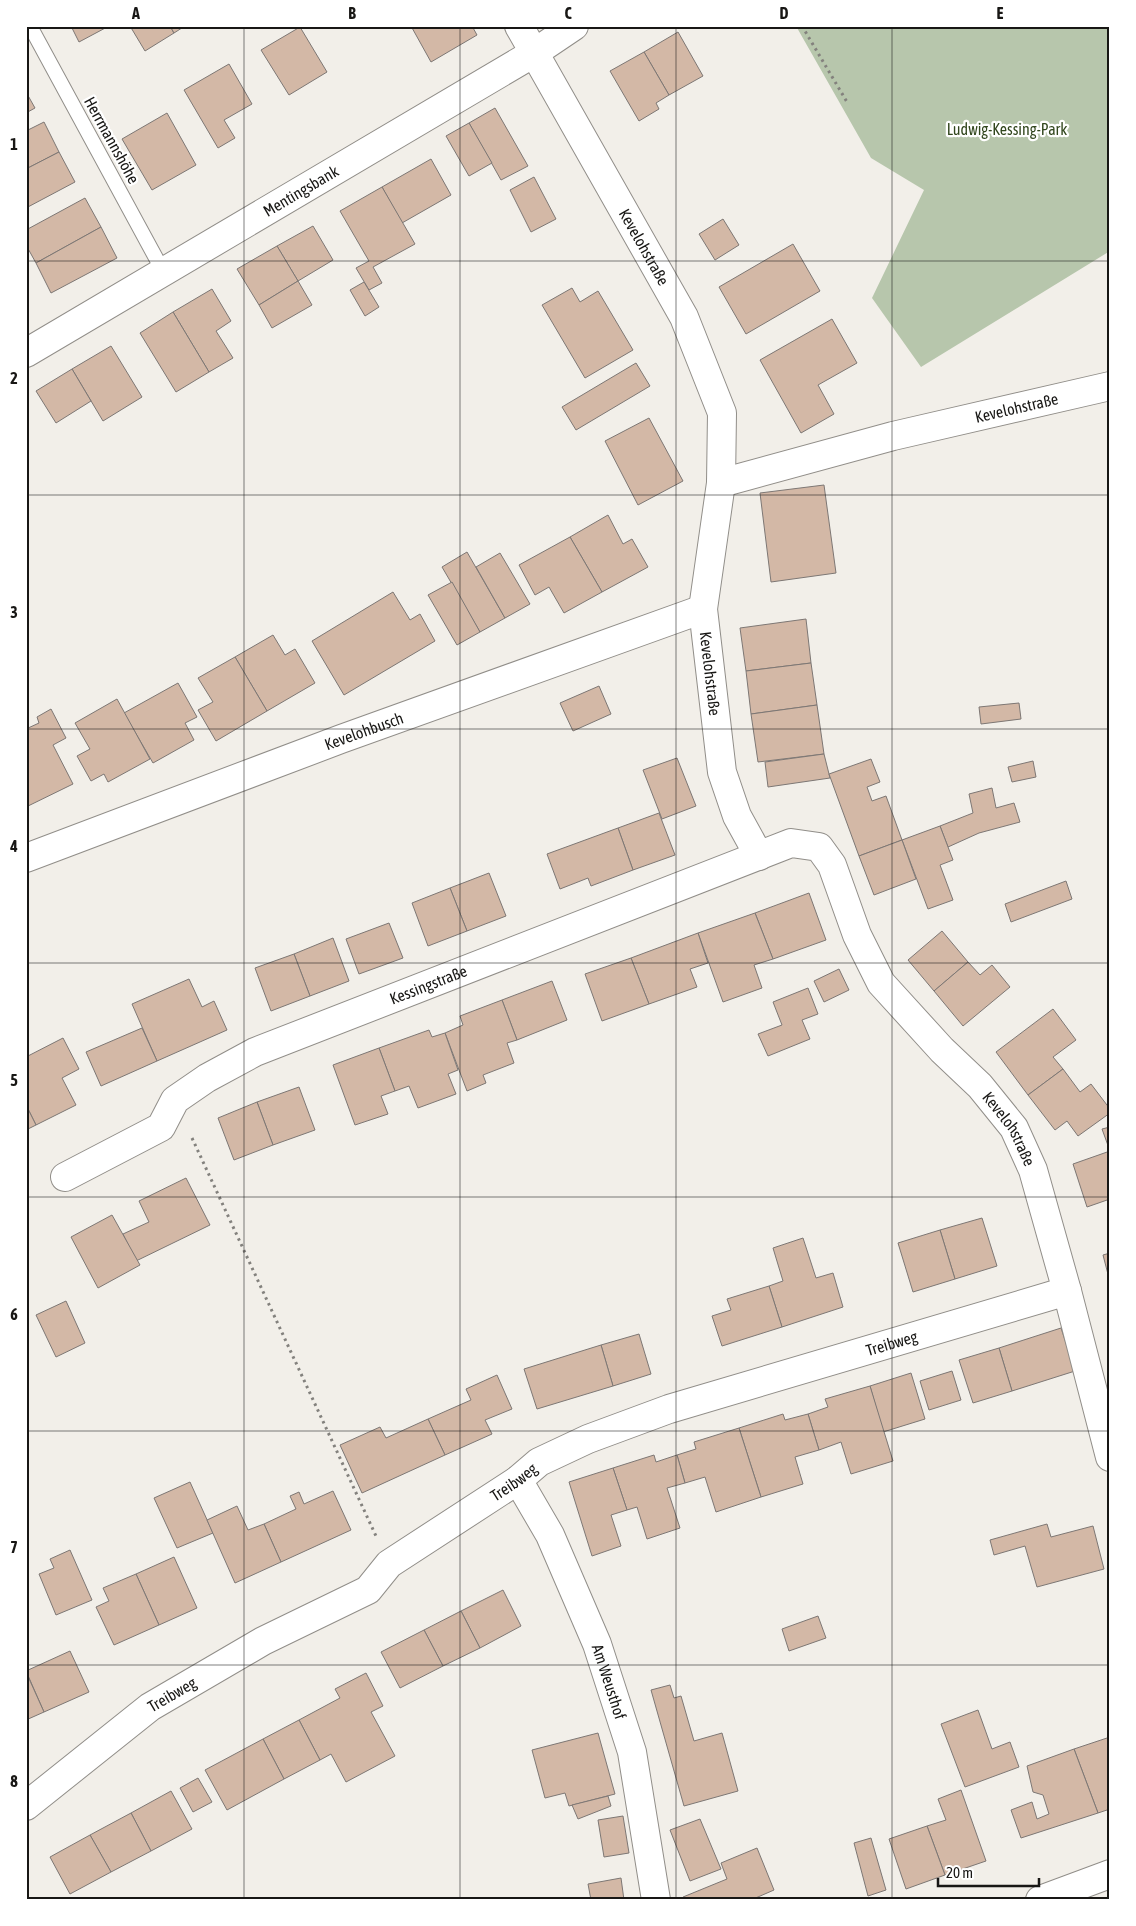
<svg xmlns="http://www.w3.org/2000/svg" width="1136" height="1926" viewBox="0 0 1136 1926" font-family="'Asap Condensed',sans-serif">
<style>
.green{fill:#b7c6ac}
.building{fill:#d3b8a6;stroke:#7d7774}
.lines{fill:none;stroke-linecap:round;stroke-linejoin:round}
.lane-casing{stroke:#918e89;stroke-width:16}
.street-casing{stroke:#918e89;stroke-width:30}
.path{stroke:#83817d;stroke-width:3;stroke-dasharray:2.5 4;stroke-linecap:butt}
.lane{stroke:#fff;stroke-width:14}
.street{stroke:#fff;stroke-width:28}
.grid{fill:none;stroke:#181715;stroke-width:1;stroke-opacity:0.55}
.labels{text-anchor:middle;stroke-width:4.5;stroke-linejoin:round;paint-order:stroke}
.park-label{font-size:16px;fill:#31461d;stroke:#fff}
.street-label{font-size:16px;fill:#181715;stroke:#fff}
.neatline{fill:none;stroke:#181715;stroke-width:2}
.grid-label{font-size:16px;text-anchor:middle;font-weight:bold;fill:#181715}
</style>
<rect width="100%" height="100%" fill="#f2efe9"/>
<polygon class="green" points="796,26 1110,26 1110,251 921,367 872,298 924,190 871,158"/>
<g class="building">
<polygon points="71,26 109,26 79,42"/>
<polygon points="130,26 170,26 174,33 145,51"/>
<polygon points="170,26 185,26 174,33"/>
<polygon points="411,26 472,26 477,35 431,62"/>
<polygon points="300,27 327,72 289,95 261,50"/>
<polygon points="678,32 703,76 669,95 644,52"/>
<polygon points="644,52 669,95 656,103 659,109 639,121 610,71"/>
<polygon points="229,64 252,104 224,120 235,138 218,148 184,90"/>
<polygon points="26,92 35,108 26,113"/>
<polygon points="495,108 528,166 501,180 469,123"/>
<polygon points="167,113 196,165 152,190 122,139"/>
<polygon points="44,122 59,152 26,169 26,131"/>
<polygon points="469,123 492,163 469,176 446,136"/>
<polygon points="59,152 75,182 26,208 26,169"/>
<polygon points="431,159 451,195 402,223 382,187"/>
<polygon points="534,177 556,219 531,232 510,190"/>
<polygon points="382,187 415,244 373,267 382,283 369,290 356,268 369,261 340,211"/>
<polygon points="85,198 101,227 36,263 26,245 26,230"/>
<polygon points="723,219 739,245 715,260 699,234"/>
<polygon points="313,226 333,260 298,281 277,246"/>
<polygon points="101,227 117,258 51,293 36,263"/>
<polygon points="793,244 820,291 746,334 719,287"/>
<polygon points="277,246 298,281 259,305 237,269"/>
<polygon points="298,281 312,305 272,328 259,305"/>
<polygon points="364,282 379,307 365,316 350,290"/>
<polygon points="572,288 580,302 598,291 633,350 585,378 542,305"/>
<polygon points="212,289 231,321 216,331 233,358 209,372 173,312"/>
<polygon points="173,312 209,372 176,392 140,333"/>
<polygon points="832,319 857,363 818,385 834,414 801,433 760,360"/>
<polygon points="111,346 142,397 103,421 72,369"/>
<polygon points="636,363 650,386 576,430 562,407"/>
<polygon points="72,369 91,401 56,423 36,391"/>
<polygon points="649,418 683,481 638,505 605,441"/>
<polygon points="824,485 836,573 771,582 760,493"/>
<polygon points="608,515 623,544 632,539 648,567 602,592 570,537"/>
<polygon points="570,537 602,592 564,613 549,587 535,595 519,565"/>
<polygon points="467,552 505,618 480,632 442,567"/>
<polygon points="500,553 530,604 505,618 476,567"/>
<polygon points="452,582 480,632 457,645 428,595"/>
<polygon points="393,592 410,620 420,614 435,641 344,695 312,641"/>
<polygon points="806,619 811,663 746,671 740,628"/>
<polygon points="273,635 285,655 295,649 315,683 267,711 235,657"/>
<polygon points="235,657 267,711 216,741 198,710 213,702 198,678"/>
<polygon points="811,663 817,705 751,714 746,671"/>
<polygon points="178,683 197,717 185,723 194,740 153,763 124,713"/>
<polygon points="599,686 611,714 573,731 560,703"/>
<polygon points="117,699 150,759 108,782 104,774 91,781 77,756 90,749 75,723"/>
<polygon points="1019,703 1021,719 981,724 979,707"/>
<polygon points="817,705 824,754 758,762 751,714"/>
<polygon points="51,709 66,738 53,745 73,784 26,807 26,729 39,723 37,717"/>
<polygon points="824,754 830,778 768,787 765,762"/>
<polygon points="677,758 696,806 662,819 643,770"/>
<polygon points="871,759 880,782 867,787 872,801 886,796 902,840 859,856 829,774"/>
<polygon points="1033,761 1036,777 1012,782 1008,767"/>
<polygon points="992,788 996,808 1014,803 1020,822 979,833 948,847 940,826 973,813 969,794"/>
<polygon points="659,813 675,855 633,870 618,828"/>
<polygon points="940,826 953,860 940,865 953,900 928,909 902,840"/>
<polygon points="618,828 633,870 591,886 588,878 560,889 547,854"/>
<polygon points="902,840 916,879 874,895 859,856"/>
<polygon points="489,873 506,916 467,931 450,888"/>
<polygon points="1066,881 1072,899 1011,922 1005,904"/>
<polygon points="450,888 467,931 428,946 412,903"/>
<polygon points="809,893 826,940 773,959 755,913"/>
<polygon points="755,913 773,959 754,965 762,988 723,1002 698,933"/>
<polygon points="389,923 403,958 359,974 346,939"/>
<polygon points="942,931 968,962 934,991 908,960"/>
<polygon points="698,933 708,963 690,969 697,987 649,1004 631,958"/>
<polygon points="333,938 349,981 310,996 294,954"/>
<polygon points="294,954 310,996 271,1011 255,968"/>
<polygon points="631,958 649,1004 602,1021 585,974"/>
<polygon points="968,962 980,975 992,965 1010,987 963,1026 934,991"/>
<polygon points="839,969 849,990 824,1002 814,981"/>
<polygon points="189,979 202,1007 214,1001 227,1030 157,1061 132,1004"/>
<polygon points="552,981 567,1020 517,1040 502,1000"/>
<polygon points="808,988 818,1014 802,1020 810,1039 768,1056 758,1034 782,1025 773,1002"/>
<polygon points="502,1000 517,1040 507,1043 514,1063 483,1075 486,1083 467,1091 445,1033 463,1025 460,1016"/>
<polygon points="1053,1009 1076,1040 1053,1057 1063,1069 1028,1095 996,1052"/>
<polygon points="142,1028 157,1061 101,1086 86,1052"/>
<polygon points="429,1030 432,1037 445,1033 458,1070 448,1074 456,1094 418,1108 409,1086 395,1091 379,1048"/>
<polygon points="63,1038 79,1069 62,1078 76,1105 36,1125 26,1105 26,1057"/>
<polygon points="379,1048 395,1091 381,1096 388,1114 355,1125 333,1065"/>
<polygon points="1063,1069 1080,1092 1091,1084 1110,1109 1110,1113 1078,1136 1067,1121 1055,1130 1028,1095"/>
<polygon points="299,1087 315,1130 273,1145 257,1102"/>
<polygon points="257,1102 273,1145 234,1160 218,1118"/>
<polygon points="26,1105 36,1125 26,1130"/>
<polygon points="1110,1127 1110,1199 1087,1207 1073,1164 1110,1151 1102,1129"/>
<polygon points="186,1178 210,1225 136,1261 123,1234 149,1222 139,1201"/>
<polygon points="112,1215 140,1265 98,1288 71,1237"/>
<polygon points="982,1218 997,1266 955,1279 940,1230"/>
<polygon points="940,1230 955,1279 913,1292 898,1243"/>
<polygon points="803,1238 816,1278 833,1273 843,1307 782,1327 769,1286 783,1281 773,1248"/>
<polygon points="1110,1253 1110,1282 1103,1255"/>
<polygon points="769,1286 782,1327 722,1346 712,1316 731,1310 727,1299"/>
<polygon points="66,1301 85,1343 56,1357 36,1315"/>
<polygon points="1061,1328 1075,1371 1012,1391 999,1348"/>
<polygon points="639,1334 651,1374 613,1386 601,1345"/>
<polygon points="601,1345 613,1386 537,1409 524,1369"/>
<polygon points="999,1348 1012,1391 973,1403 959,1360"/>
<polygon points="952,1371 961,1400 929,1410 920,1381"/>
<polygon points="911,1373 925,1419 883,1432 870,1386"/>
<polygon points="497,1375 512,1409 485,1420 492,1434 445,1455 428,1419 471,1400 466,1389"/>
<polygon points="870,1386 893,1461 851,1474 841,1442 819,1450 808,1414 828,1407 825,1399"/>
<polygon points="783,1414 785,1420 808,1414 819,1450 795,1457 803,1484 761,1497 739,1428"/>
<polygon points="428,1419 445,1455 362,1493 340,1445 380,1427 386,1438"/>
<polygon points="739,1428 761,1497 716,1512 705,1477 685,1483 677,1455 696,1449 694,1442"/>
<polygon points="654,1455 656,1462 677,1455 685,1483 667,1488 680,1528 647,1539 637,1507 627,1510 613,1468"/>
<polygon points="613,1468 627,1510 611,1515 621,1546 592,1556 569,1482"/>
<polygon points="190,1482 213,1533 177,1548 154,1498"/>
<polygon points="333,1491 351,1530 281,1562 264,1524 296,1509 290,1496 299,1492 304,1504"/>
<polygon points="237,1506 248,1530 264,1524 281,1562 235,1583 207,1520"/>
<polygon points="1047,1524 1051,1537 1093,1526 1104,1569 1037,1587 1025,1546 994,1555 990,1540"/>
<polygon points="70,1550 92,1600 56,1615 39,1574 54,1568 50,1559"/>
<polygon points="174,1557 197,1608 159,1625 136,1574"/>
<polygon points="136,1574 159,1625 114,1645 96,1607 109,1601 103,1588"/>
<polygon points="503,1590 521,1626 480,1648 461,1611"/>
<polygon points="461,1611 480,1648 443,1666 424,1630"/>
<polygon points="818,1616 826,1638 789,1651 782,1629"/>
<polygon points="424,1630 443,1666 400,1688 381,1652"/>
<polygon points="70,1651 89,1692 44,1712 26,1671"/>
<polygon points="26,1672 44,1712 26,1720"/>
<polygon points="366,1673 383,1706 371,1712 395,1756 346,1782 331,1754 320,1760 299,1720 340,1698 335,1689"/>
<polygon points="670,1685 674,1698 681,1696 694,1741 722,1733 738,1791 684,1806 651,1690"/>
<polygon points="978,1710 992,1749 1010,1742 1019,1767 965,1787 941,1724"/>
<polygon points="299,1720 320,1760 284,1779 263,1739"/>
<polygon points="598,1733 615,1794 569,1806 565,1793 545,1798 532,1750"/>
<polygon points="1110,1737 1110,1809 1098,1813 1074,1749"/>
<polygon points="263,1739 284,1779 227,1810 205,1770"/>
<polygon points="1074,1749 1098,1813 1021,1838 1011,1810 1032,1802 1037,1819 1049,1814 1043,1795 1033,1792 1027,1766"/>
<polygon points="198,1778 212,1802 193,1812 180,1788"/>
<polygon points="961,1790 986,1861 945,1875 927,1826 946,1820 938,1799"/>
<polygon points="171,1791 192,1829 151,1851 131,1813"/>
<polygon points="608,1796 611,1806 578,1819 572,1805"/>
<polygon points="131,1813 151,1851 111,1872 90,1835"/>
<polygon points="623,1816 629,1853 604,1857 598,1820"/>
<polygon points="700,1819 721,1869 690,1881 670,1830"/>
<polygon points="927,1826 945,1875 906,1889 889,1839"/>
<polygon points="90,1835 111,1872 70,1894 50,1857"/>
<polygon points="871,1838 886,1890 868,1896 854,1843"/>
<polygon points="757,1848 774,1890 751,1900 684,1900 683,1897 727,1879 721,1863"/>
<polygon points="621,1878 624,1900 591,1900 588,1884"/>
</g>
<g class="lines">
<g class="lane-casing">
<polyline id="lane" points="30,26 163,271"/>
</g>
<g class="street-casing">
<g id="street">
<path id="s1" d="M519,26L684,317L722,413L721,483L703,609L722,772L737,816L759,856"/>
<path id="s2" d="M26,353L534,53L574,26"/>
<path id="s3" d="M721,483L893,436L1110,386"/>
<path id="s4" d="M26,858L341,739L703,609"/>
<path id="s5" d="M65,1177L161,1127L175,1100L207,1078L255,1052L791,843L819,847L832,865L857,935L881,983L942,1050L980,1086L1014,1128L1033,1170L1067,1291L1110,1457"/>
<path id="s6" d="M518,1480L550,1535L597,1644L632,1752L656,1900"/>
<path id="s7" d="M26,1806L150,1707L263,1641L368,1590L389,1564L518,1480L539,1462L588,1439L669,1409L1067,1291"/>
<polyline points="1040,1900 1110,1874"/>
</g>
</g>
<g class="path">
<polyline points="802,26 847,102"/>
<polyline points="192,1138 376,1536"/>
</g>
<use href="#lane" class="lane"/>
<use href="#street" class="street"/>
</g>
<path class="grid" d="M244,26V1900M460,26V1900M676,26V1900M892,26V1900M26,261H1110M26,495H1110M26,729H1110M26,963H1110M26,1197H1110M26,1431H1110M26,1665H1110"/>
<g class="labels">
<g class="park-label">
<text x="1007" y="135">Ludwig-Kessing-Park</text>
</g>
<g class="street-label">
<text transform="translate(112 140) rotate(61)" y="6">Herrmannshöhe</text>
<text dy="6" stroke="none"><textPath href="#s2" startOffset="319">Mentingsbank</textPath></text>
<text dy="6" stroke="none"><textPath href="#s1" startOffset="254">Kevelohstraße</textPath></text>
<text dy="6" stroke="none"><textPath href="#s3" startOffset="305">Kevelohstraße</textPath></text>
<text dy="6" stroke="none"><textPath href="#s1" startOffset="700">Kevelohstraße</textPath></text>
<text dy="6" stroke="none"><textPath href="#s4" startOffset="361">Kevelohbusch</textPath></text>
<text dy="6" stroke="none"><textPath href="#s5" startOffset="418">Kessingstraße</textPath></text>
<text dy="6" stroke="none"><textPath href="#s5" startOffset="1181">Kevelohstraße</textPath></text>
<text dy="6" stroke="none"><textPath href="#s7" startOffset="994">Treibweg</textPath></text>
<text dy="6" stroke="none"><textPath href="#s7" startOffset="589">Treibweg</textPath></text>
<text dy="6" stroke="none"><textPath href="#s6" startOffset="222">Am Weusthof</textPath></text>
<text dy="6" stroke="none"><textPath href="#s7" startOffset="184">Treibweg</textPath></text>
</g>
</g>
<rect width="1136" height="1926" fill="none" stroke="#ffffff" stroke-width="55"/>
<path d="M938 1878v8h101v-8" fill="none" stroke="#181715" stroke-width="2.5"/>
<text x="946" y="1878" font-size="15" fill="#181715" stroke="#ffffff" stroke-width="4" paint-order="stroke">20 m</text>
<rect x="28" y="28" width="1080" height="1870" class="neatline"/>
<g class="grid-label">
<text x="136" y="19">A</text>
<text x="352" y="19">B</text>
<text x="568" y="19">C</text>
<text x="784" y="19">D</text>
<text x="1000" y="19">E</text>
<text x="14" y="150">1</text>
<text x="14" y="384">2</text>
<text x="14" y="618">3</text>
<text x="14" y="852">4</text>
<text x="14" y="1086">5</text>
<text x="14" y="1320">6</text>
<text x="14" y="1553">7</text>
<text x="14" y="1787">8</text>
</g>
</svg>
